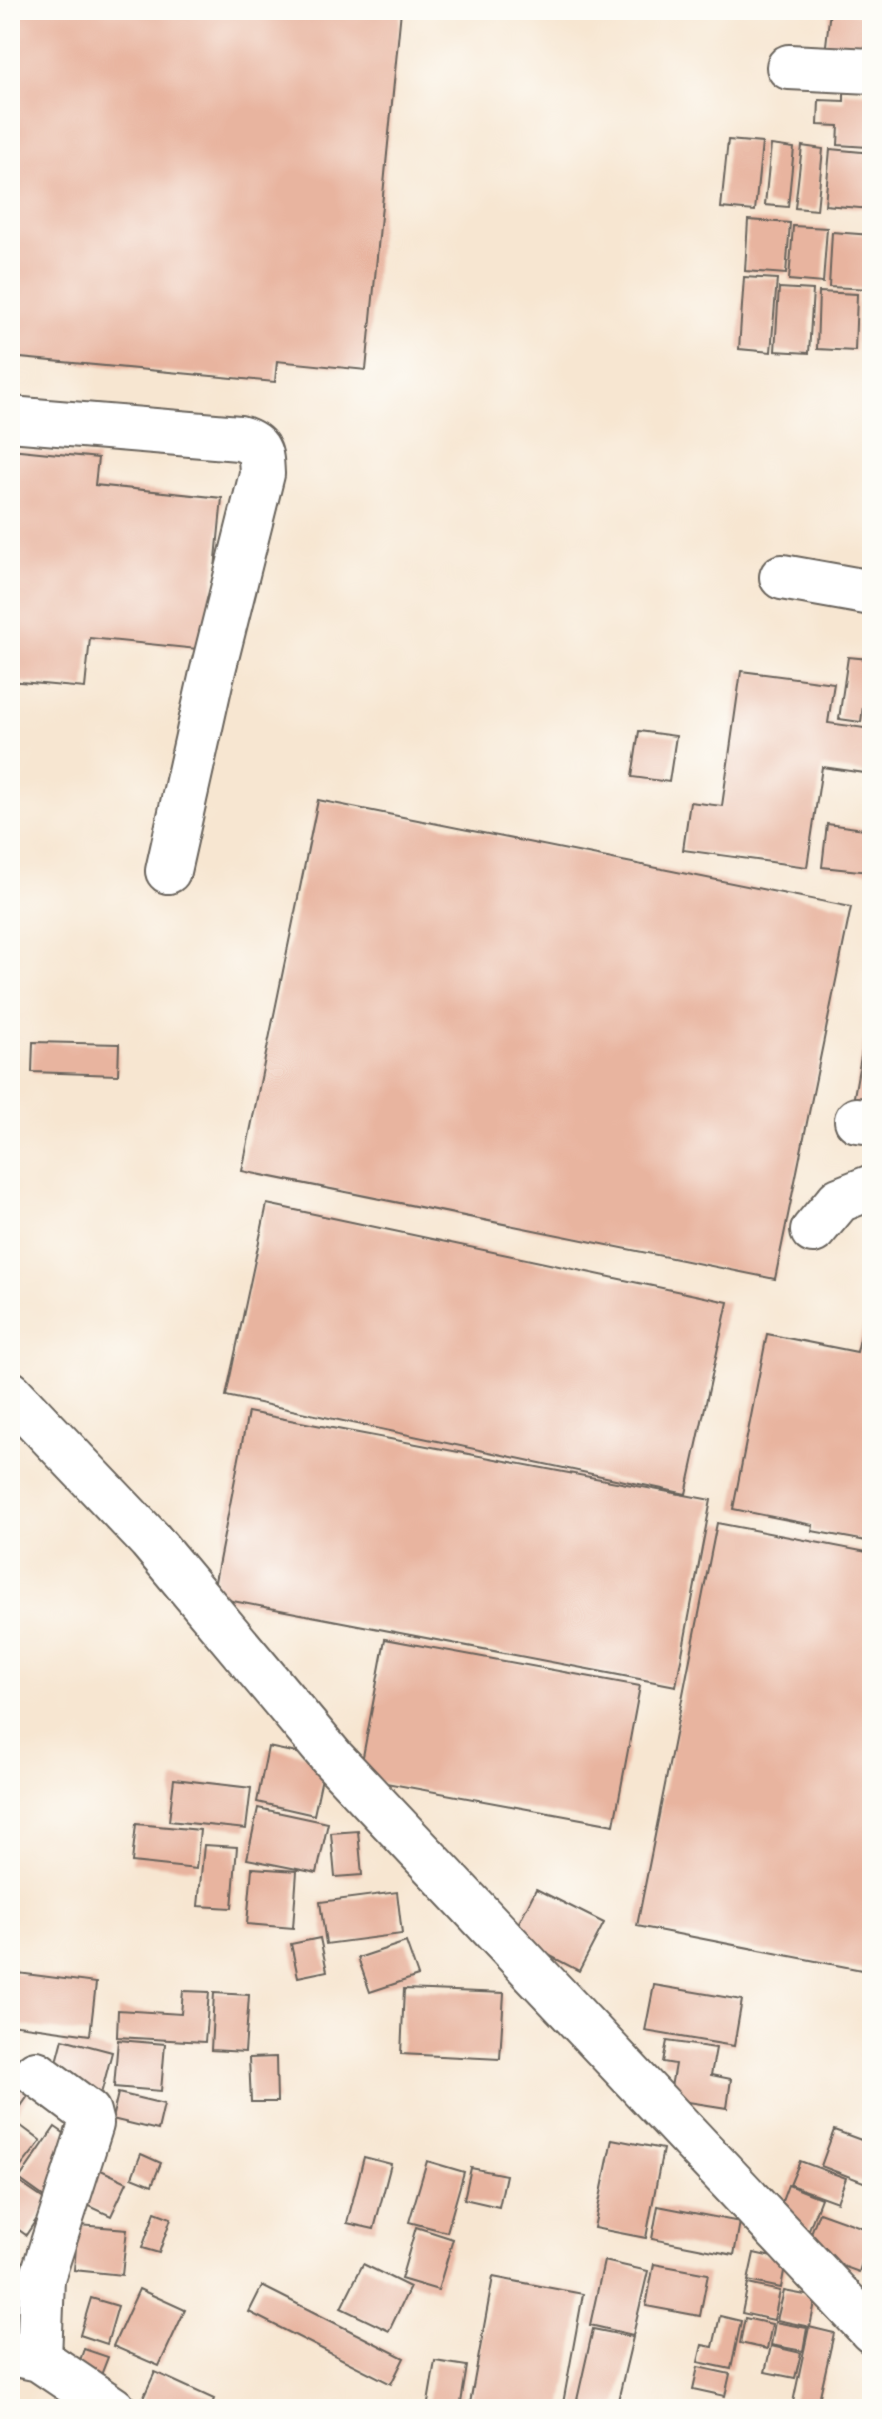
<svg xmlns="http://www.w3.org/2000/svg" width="882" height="2419" viewBox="0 0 882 2419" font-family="Mynerve,sans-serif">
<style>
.building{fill:#e8b49f}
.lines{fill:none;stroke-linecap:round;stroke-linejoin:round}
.minor-casing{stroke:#69635b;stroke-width:48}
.minor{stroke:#fff;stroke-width:44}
</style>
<rect width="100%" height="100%" fill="#fdfcf7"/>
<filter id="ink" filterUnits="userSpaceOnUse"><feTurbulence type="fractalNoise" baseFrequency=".0125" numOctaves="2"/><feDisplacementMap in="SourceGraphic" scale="16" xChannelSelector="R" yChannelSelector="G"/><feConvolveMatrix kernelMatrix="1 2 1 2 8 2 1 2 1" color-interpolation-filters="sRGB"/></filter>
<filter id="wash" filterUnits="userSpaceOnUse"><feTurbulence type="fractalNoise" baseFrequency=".006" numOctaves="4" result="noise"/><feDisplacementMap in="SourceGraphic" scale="32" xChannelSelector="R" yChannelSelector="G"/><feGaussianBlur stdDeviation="1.8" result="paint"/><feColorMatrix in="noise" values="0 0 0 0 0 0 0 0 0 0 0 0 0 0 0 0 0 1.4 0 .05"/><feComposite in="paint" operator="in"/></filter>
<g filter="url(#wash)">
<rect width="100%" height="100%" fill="#f7e6d1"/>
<g id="blocks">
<g class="building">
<polygon points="10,10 401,10 366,370 277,361 275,382 10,357"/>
<polygon points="830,10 872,16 867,59 825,54"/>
<polygon points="844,92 871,93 868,147 838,145 839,126 818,125 819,100 844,101"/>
<polygon points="728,140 762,143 755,211 721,208"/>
<polygon points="771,145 794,148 788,207 765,205"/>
<polygon points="802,146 823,149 817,210 795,208"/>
<polygon points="830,149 872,153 871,209 825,205"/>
<polygon points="748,220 790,223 786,274 745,271"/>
<polygon points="793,226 827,228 823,283 789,280"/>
<polygon points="832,232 872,235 872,289 829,287"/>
<polygon points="744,277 777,279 771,352 739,349"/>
<polygon points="779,288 813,290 809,353 775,351"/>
<polygon points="819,292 857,294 855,351 817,349"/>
<polygon points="10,449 98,458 95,485 222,498 207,650 90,638 85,688 10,681"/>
<polygon points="848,657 869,659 861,722 839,719"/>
<polygon points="741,671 834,683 828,723 872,729 872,774 822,767 807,867 683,850 690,802 722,806"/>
<polygon points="639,731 676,736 669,782 632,777"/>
<polygon points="318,800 851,907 775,1279 242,1171"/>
<polygon points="827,824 872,830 869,872 822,867"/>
<polygon points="870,1005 872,1005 872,1111 852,1108"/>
<polygon points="33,1042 119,1044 118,1075 32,1072"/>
<polygon points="267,1204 728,1302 686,1494 226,1396"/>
<polygon points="872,1286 872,1542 812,1531 813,1525 733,1509 767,1334 857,1352"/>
<polygon points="248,1412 711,1500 676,1686 212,1597"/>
<polygon points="717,1523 872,1553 872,1972 637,1926"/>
<polygon points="385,1639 640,1686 614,1825 359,1778"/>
<polygon points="268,1747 326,1759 314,1815 257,1802"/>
<polygon points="174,1779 251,1788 246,1829 169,1821"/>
<polygon points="258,1808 328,1823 317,1873 247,1859"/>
<polygon points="136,1824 200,1830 196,1869 132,1862"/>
<polygon points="358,1831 362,1875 335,1877 331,1833"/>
<polygon points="204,1845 237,1847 232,1908 198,1906"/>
<polygon points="252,1868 297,1871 293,1928 247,1924"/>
<polygon points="536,1889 604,1923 579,1971 512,1936"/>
<polygon points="397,1892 402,1934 326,1944 320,1902"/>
<polygon points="320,1938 327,1971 298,1977 291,1944"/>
<polygon points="406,1942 418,1976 370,1992 358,1958"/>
<polygon points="10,1972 96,1983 90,2035 10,2024"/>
<polygon points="654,1985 742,2000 734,2046 645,2031"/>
<polygon points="404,1989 504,1993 500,2059 401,2054"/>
<polygon points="183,1991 209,1992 205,2042 117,2037 118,2010 181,2014"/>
<polygon points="214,1993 249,1995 245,2052 211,2050"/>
<polygon points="63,2039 112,2052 101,2094 52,2081"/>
<polygon points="118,2040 165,2044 161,2091 114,2087"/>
<polygon points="667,2041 716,2048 711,2075 731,2079 727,2108 669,2099 675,2064 663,2062"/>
<polygon points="276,2057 277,2102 251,2102 249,2058"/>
<polygon points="10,2080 30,2093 10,2122"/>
<polygon points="118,2093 164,2104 158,2130 112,2119"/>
<polygon points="17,2123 41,2141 16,2173 10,2168 10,2132"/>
<polygon points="55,2127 84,2147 47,2199 19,2179"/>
<polygon points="834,2130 872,2144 872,2166 866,2183 821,2166"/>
<polygon points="612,2139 663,2149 646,2238 594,2228"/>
<polygon points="141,2154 161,2163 152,2185 132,2177"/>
<polygon points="364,2157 391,2164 374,2229 347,2223"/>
<polygon points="427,2161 464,2172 447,2232 409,2222"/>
<polygon points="800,2161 846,2178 837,2202 790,2185"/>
<polygon points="90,2165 127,2182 111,2216 74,2199"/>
<polygon points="471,2168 506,2175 499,2207 464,2199"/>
<polygon points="10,2176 48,2202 26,2235 12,2225 10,2228"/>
<polygon points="788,2185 821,2198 806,2237 773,2226"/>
<polygon points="658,2206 740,2222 734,2255 652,2239"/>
<polygon points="155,2212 171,2218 159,2253 142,2248"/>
<polygon points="819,2212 872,2231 859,2272 804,2252"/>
<polygon points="78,2225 127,2229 122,2275 74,2270"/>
<polygon points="416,2227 453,2239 438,2290 401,2279"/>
<polygon points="754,2253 786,2260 781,2288 748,2281"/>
<polygon points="604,2261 648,2271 633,2335 590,2325"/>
<polygon points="363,2264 410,2287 389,2331 341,2308"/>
<polygon points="654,2264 708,2274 700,2316 646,2306"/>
<polygon points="493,2277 583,2294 562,2409 469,2409"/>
<polygon points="748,2284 780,2291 774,2320 742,2313"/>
<polygon points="262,2286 404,2358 391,2384 249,2312"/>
<polygon points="139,2289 185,2310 159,2366 113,2346"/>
<polygon points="784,2291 816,2297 810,2327 777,2320"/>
<polygon points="91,2298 118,2306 107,2344 80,2335"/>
<polygon points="720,2316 741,2321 731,2369 698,2362 702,2345 713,2347"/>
<polygon points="745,2318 772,2324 767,2349 740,2343"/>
<polygon points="775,2322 807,2328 803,2351 771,2345"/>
<polygon points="809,2327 834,2333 817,2409 801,2409 792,2407"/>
<polygon points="593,2329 633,2337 616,2409 575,2409"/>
<polygon points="771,2346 801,2353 795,2378 765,2372"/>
<polygon points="84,2349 108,2357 99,2380 76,2372"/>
<polygon points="435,2361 467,2366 460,2409 427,2409"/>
<polygon points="698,2367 730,2374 725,2396 693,2389"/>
<polygon points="155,2372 214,2399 210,2409 138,2409"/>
</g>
</g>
</g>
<g filter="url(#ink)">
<use href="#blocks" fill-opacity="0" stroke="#69635b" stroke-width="2"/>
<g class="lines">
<g class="minor-casing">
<g id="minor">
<polyline points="789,67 872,71"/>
<path d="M10,419L239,438C261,444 261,453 262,474L211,678L168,871"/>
<polyline points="782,577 872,593"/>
<polyline points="857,1120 872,1122"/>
<polyline points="813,1231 839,1200 872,1187"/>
<polyline points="10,1393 150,1540 333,1759 872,2331"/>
<polyline points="36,2073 88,2112 91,2124 42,2278 39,2359"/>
<polyline points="11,2353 39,2359 113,2409"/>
</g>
</g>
<use href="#minor" class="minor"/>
</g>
</g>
<rect width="882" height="2419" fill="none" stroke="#fdfcf7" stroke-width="40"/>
</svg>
